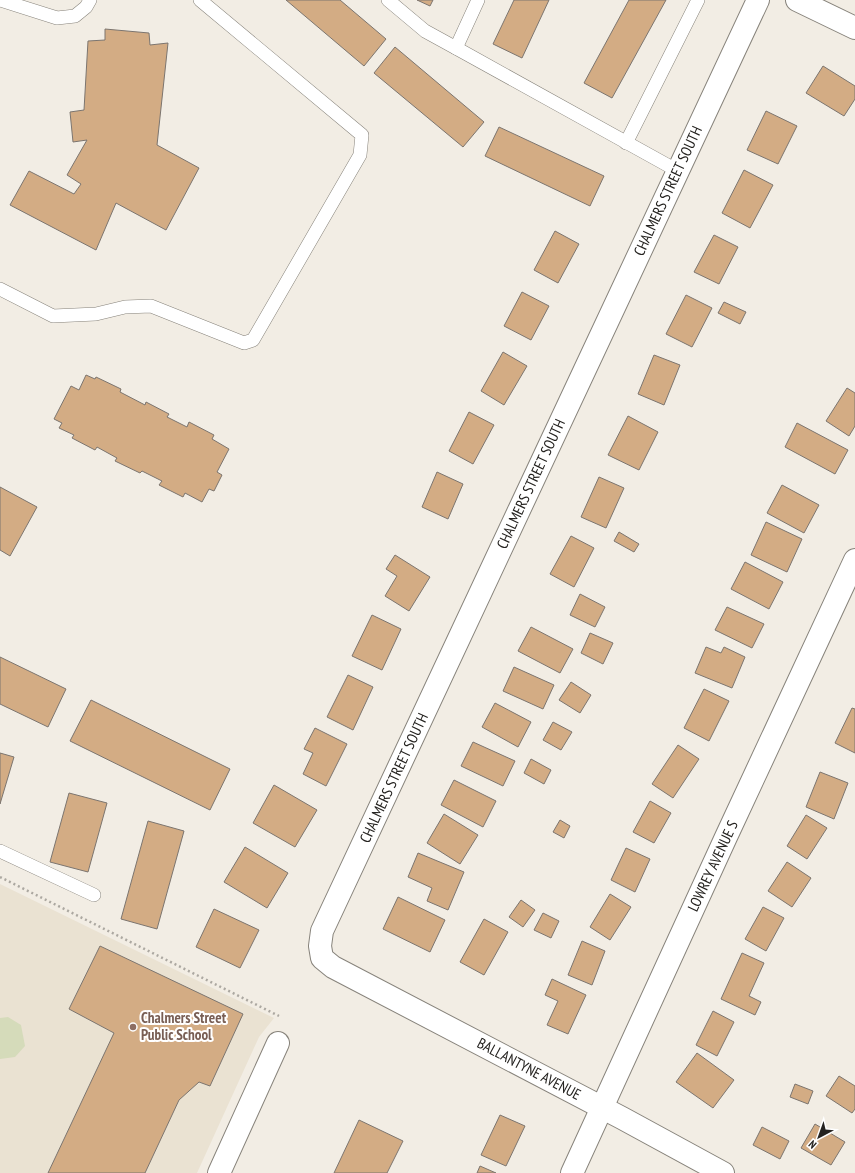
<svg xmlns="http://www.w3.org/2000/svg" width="855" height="1173" viewBox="0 0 855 1173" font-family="'PT Sans Narrow',sans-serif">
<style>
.built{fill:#eae2d2}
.green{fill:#d5dbba}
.building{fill:#d3ac84;stroke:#7c756f}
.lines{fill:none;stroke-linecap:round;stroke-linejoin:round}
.service-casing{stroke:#87837b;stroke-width:14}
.minor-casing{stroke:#87837b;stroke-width:24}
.path{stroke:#aca8a1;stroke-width:2.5;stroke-dasharray:2 3;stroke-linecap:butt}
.service{stroke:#fff;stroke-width:13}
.minor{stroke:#fff;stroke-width:22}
.education-dot{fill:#8d6e63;stroke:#fff;stroke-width:1.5}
.labels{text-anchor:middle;stroke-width:4;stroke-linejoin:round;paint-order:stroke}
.street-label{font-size:15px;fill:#252320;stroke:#fff}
.education-label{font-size:15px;font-weight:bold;fill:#785e54;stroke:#fff;text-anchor:start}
</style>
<rect width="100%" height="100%" fill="#f2ede4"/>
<polygon class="built" points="0,884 274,1018 259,1037 197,1173 0,1173"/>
<polygon class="green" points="8,1017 21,1025 25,1046 15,1057 0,1059 0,1018"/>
<g class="building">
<polygon points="286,0 340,0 386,39 364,66"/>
<polygon points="417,0 433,0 430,6"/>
<polygon points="514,0 549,0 522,58 493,44"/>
<polygon points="629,0 666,0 612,98 584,83"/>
<polygon points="105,29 149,33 150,45 168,43 157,145 199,168 166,230 116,203 96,250 10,205 29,171 74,194 81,184 67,175 87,140 73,142 70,112 84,110 88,41 105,40"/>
<polygon points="395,47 484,122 463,147 374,73"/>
<polygon points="823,66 855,86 855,99 844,116 806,93"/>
<polygon points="766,111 797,126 778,164 747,150"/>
<polygon points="499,127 604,176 590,206 485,156"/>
<polygon points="744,170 773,185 750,228 722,213"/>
<polygon points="555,231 579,244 558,283 534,270"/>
<polygon points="714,235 738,247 719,284 694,272"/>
<polygon points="522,292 549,306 531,340 504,326"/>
<polygon points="686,295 712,308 692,347 666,334"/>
<polygon points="724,302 746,312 740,324 718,313"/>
<polygon points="503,352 527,366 504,405 481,391"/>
<polygon points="654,355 680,365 664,405 638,394"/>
<polygon points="86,375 95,379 96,377 121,389 120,392 145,405 146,402 169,414 167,417 187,427 189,422 214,435 212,439 229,449 217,472 222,475 214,491 209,489 202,502 185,493 183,497 159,485 162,481 142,471 140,473 115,461 117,458 97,447 95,450 72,438 74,435 59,428 62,423 54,419 71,386 79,390"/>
<polygon points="847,388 855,393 855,426 849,436 826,421"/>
<polygon points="469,412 494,425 473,464 449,451"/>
<polygon points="628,416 658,432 639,470 608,455"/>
<polygon points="797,423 848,450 835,474 785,447"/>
<polygon points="437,472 463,484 448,519 422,507"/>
<polygon points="599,477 624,488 606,528 581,517"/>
<polygon points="782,485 819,505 804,533 767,513"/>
<polygon points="0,487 37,507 10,556 0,550"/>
<polygon points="766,522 802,539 787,572 751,555"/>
<polygon points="619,532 639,544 634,552 614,541"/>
<polygon points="571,536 594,548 574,587 550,574"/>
<polygon points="395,555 430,577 409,611 385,596 397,576 386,569"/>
<polygon points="745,562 783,582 769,609 731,589"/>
<polygon points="580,594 605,607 595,627 570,615"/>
<polygon points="727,607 764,624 752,648 715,630"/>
<polygon points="372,615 401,629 382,670 352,656"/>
<polygon points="531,627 573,649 560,673 518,651"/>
<polygon points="590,633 613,643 603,664 581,653"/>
<polygon points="706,647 721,653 724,647 745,657 732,688 695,673"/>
<polygon points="0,657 66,689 48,727 0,704"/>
<polygon points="514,667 554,685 543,709 503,691"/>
<polygon points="348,675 373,687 353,730 327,717"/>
<polygon points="571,682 591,695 580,713 559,700"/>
<polygon points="704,689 729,701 709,741 684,728"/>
<polygon points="91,700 230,769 210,810 70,741"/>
<polygon points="495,703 531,722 518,747 482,727"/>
<polygon points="852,708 855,709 855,753 835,743"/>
<polygon points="553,722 572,732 561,750 543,740"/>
<polygon points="315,728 347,744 326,786 303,774 313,753 304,749"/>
<polygon points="473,742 515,761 503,786 461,766"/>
<polygon points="678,745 699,759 673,798 652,784"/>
<polygon points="0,753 14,757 0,804"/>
<polygon points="531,759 551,770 544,784 524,773"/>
<polygon points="820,772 848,783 834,819 806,807"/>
<polygon points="454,780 496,801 483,827 441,805"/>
<polygon points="274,785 317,810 295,847 253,823"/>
<polygon points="69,793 107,803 88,872 50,862"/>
<polygon points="650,801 671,813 654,843 633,832"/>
<polygon points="444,814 478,835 460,864 427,843"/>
<polygon points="806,815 827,828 807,859 787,846"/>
<polygon points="560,820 570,826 564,838 553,832"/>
<polygon points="148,821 184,831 157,929 121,919"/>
<polygon points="245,847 288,873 267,908 224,882"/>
<polygon points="626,848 650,859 635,892 611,880"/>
<polygon points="418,853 464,872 448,910 427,901 432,888 408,877"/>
<polygon points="787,862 811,878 792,907 768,891"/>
<polygon points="610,894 631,907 610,940 590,927"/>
<polygon points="398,897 445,920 430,952 383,929"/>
<polygon points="521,900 535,910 523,927 509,917"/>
<polygon points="763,907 784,918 766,951 745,939"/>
<polygon points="214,909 259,930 240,968 196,947"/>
<polygon points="543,913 559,921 551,938 534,930"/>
<polygon points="484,919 508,932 484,975 460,962"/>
<polygon points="582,941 605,951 592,985 568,975"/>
<polygon points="100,946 243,1014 210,1086 199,1082 179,1100 145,1173 48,1173 114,1033 69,1009"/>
<polygon points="742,953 764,963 749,996 761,1002 755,1015 721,999"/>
<polygon points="552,979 586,995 568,1034 547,1025 558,1001 545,995"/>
<polygon points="713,1011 734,1022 717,1056 696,1045"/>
<polygon points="697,1053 734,1080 713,1108 676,1082"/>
<polygon points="839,1076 855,1086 855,1109 852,1113 826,1096"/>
<polygon points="795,1084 813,1091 808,1104 790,1097"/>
<polygon points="500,1115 525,1126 506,1166 481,1155"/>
<polygon points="359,1120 403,1141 387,1173 334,1173"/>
<polygon points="815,1124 845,1142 831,1165 801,1148"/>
<polygon points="762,1127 789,1141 780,1159 753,1145"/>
<polygon points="480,1166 496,1173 477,1173"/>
</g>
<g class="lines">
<g class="service-casing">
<g id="service">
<polyline points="0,0 57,18 75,16 86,7 90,0"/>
<polyline points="388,0 425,31 456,48 678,171"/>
<polyline points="456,48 478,0"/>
<polyline points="626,143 698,0"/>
<polyline points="0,289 53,316 96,314 125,307 151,306 244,343 253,340 360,155 362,135 200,0"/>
<polyline points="0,851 94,895"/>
</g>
</g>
<g class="minor-casing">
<g id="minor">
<polyline points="797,0 855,28"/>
<polyline points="219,1173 278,1043"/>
<polyline points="572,1173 726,837 855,560"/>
<polyline points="723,1173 622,1118 333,967 322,958 320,946 322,931 758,0"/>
</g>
</g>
<polyline class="path" points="0,877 279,1016"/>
<use href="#service" class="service"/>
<use href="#minor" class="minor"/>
</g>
<circle class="education-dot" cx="133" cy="1027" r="4"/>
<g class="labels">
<g class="street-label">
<text transform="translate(668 191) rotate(-65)" y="5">CHALMERS STREET SOUTH</text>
<text transform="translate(531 484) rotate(-65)" y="5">CHALMERS STREET SOUTH</text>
<text transform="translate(394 778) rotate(-65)" y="5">CHALMERS STREET SOUTH</text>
<text transform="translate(713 866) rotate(-65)" y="5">LOWREY AVENUE S</text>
<text transform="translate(529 1069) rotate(28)" y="5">BALLANTYNE AVENUE</text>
</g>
<g class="education-label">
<text x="141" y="1023">Chalmers Street<tspan x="141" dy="17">Public School</tspan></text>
</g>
</g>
<g transform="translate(819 1137) rotate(221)" stroke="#ffffff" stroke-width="3" paint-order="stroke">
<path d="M0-3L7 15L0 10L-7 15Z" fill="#252320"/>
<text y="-6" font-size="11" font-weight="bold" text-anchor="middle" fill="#252320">N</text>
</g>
</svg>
